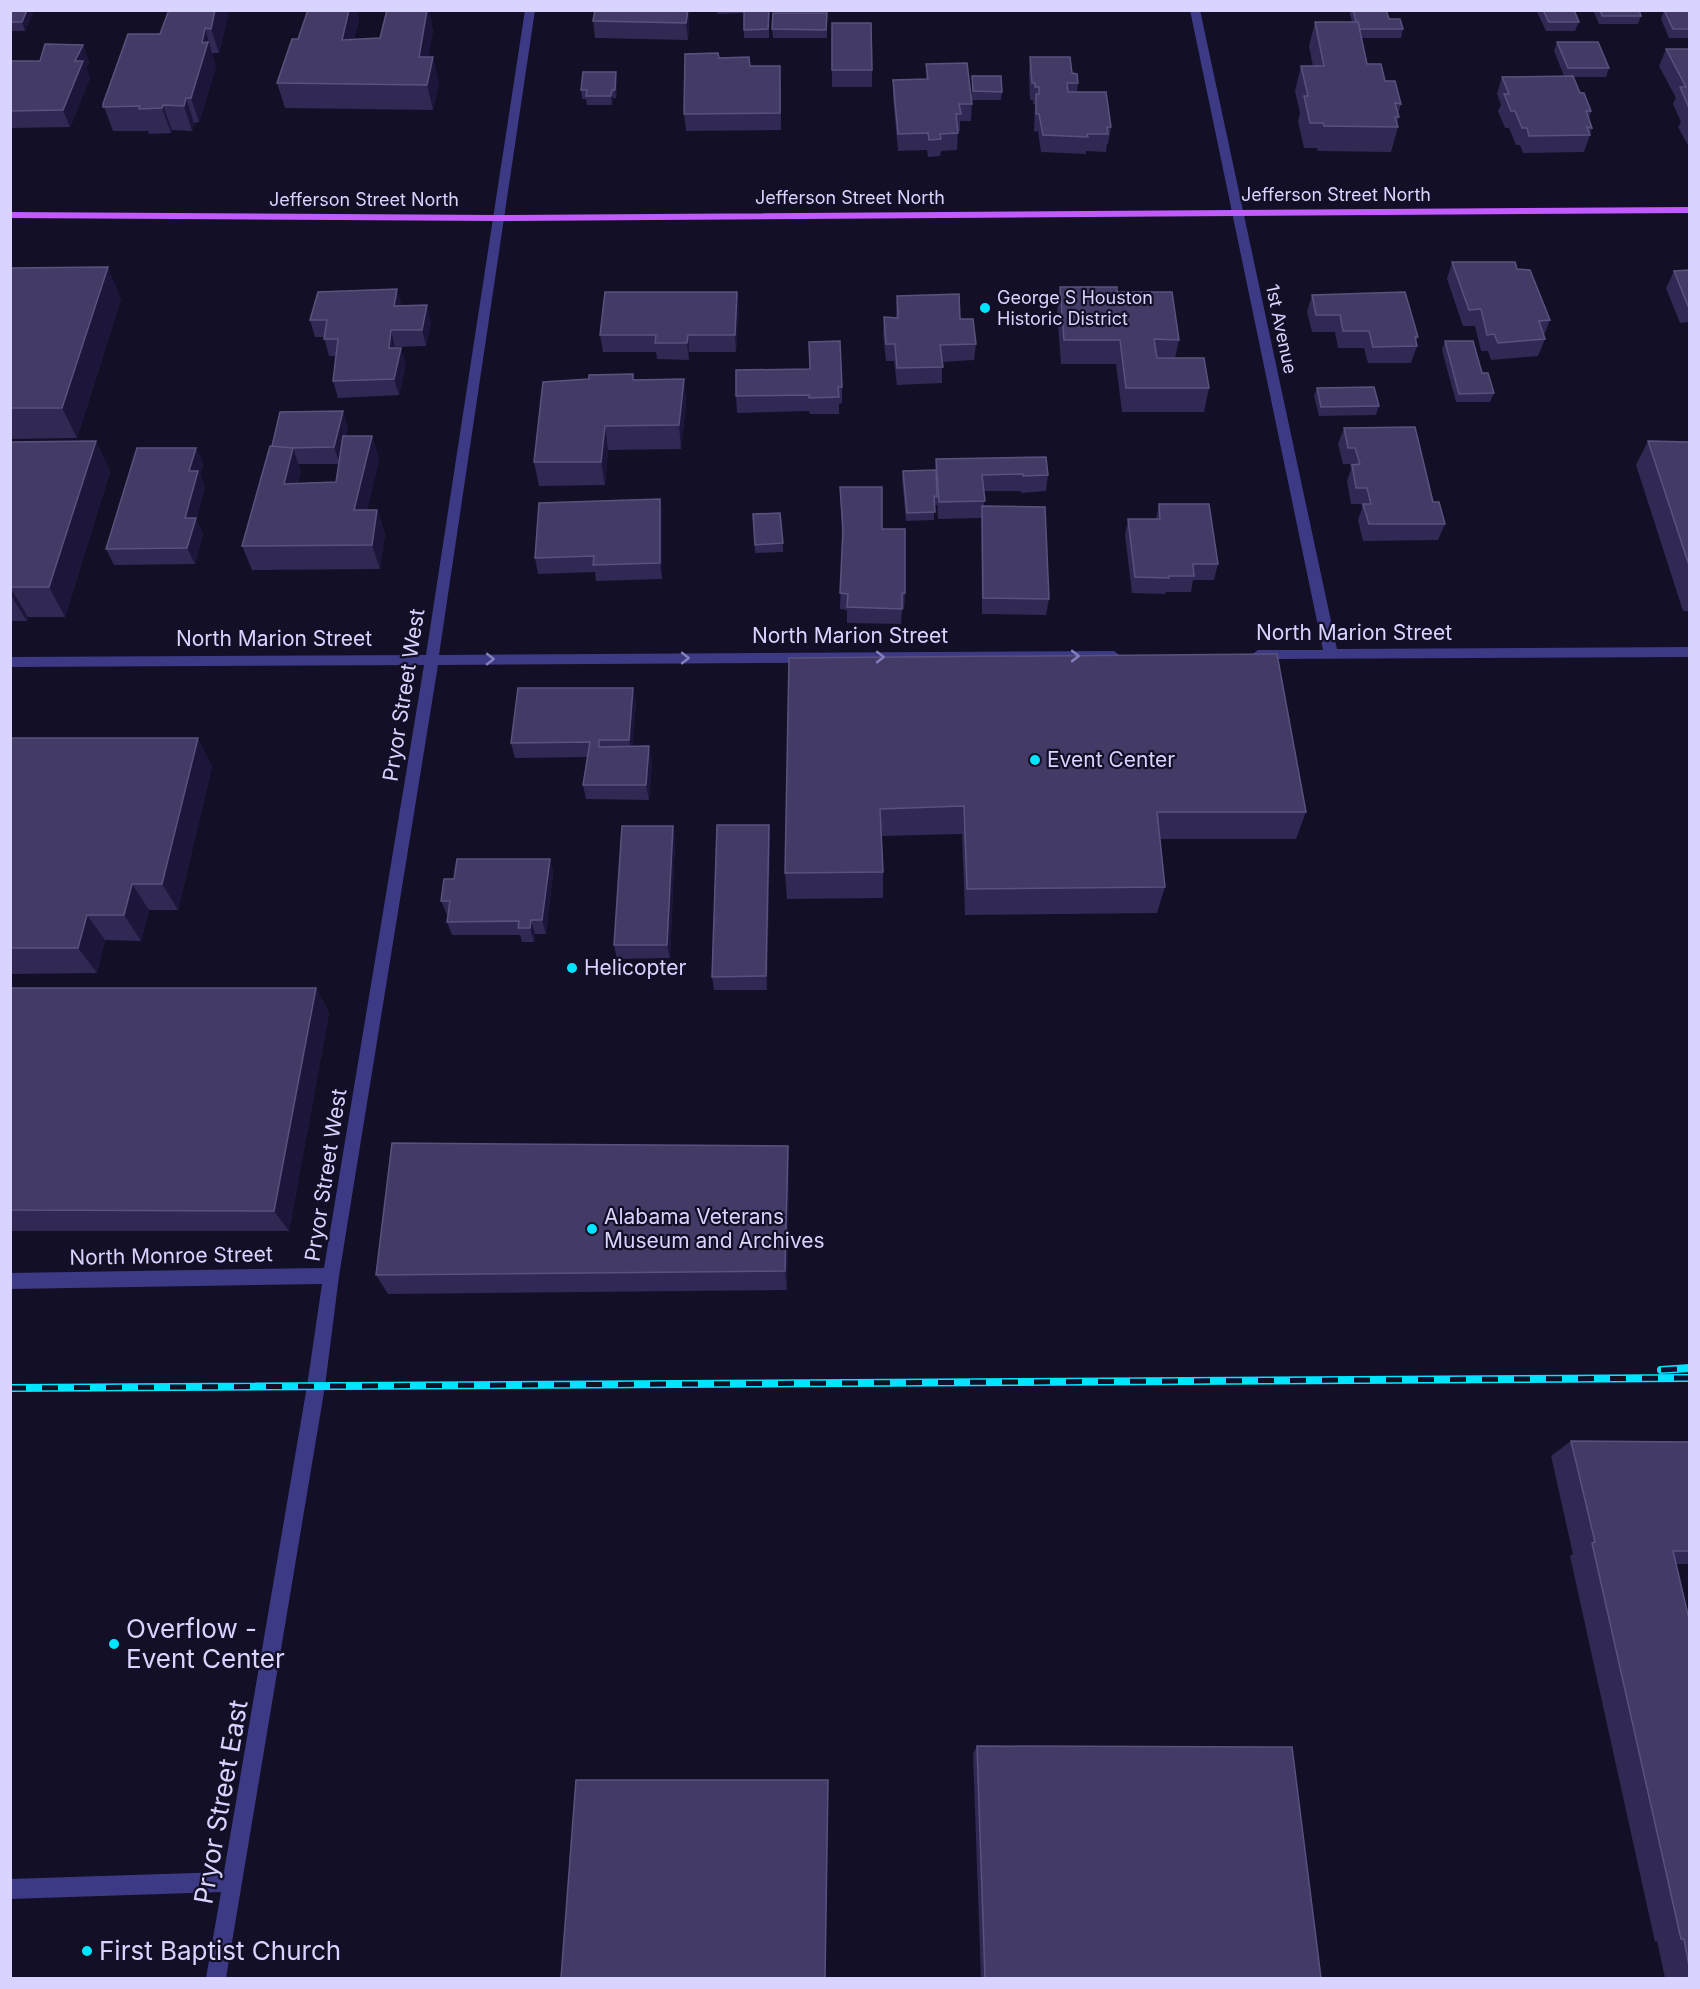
<svg xmlns="http://www.w3.org/2000/svg" width="1700" height="1989" viewBox="0 0 1700 1989" font-family="Inter,sans-serif">
<style>
.lines{fill:none;stroke-linecap:round;stroke-linejoin:round}
.minor{fill:#3d3a85;fill-rule:evenodd}
.major{fill:#c25bff;fill-rule:evenodd}
.rail-casing{stroke:#00e5ff;stroke-width:8}
.rail{stroke:#130f26;stroke-width:5;stroke-dasharray:16;stroke-linecap:butt}
.wall{fill:#312854;fill-rule:evenodd}
.shaded-wall{fill:#1d163a}
.building{fill:#433a66;stroke:#5a527e;stroke-width:1.5}
.oneway{stroke:#837fbc}
.poi-dot{fill:#00e5ff;stroke:#130f26;stroke-width:2}
.labels{text-anchor:middle;stroke-width:4.5;stroke-linejoin:round;paint-order:stroke}
.far-street-label{font-size:18px;fill:#d9d4ff;stroke:#130f26}
.far-poi-label{font-size:18px;fill:#d9d4ff;stroke:#130f26;text-anchor:start}
.street-label{font-size:21px;fill:#d9d4ff;stroke:#130f26}
.poi-label{font-size:21px;fill:#d9d4ff;stroke:#130f26;text-anchor:start}
.near-poi-label{font-size:26px;fill:#d9d4ff;stroke:#130f26;text-anchor:start}
.near-street-label{font-size:26px;fill:#d9d4ff;stroke:#130f26}
</style>
<rect width="100%" height="100%" fill="#130f26"/>
<g class="lines">
<g class="minor">
<polygon points="525,10 535,10 439,655 1114,651 1121,656 1114,661 438,665 339,1276 325,1386 226,1978 206,1978 221,1892 10,1899 10,1879 224,1872 307,1386 322,1284 10,1289 10,1273 324,1268 424,665 10,667 10,657 426,655"/>
<polygon points="1190,10 1200,10 1337,649 1690,647 1690,657 1253,659 1251,655 1258,650 1323,650"/>
</g>
<polygon class="major" points="1690,207 1690,213 498,221 10,218 10,212 498,215"/>
<g class="rail-casing">
<g id="rail">
<polyline points="1661,1370 1690,1368"/>
<polyline points="10,1388 1690,1378"/>
</g>
</g>
<use href="#rail" class="rail"/>
</g>
<g class="wall">
<polygon points="10,10 34,10 25,31 10,31"/>
<polygon points="308,10 357,10 359,19 354,39 380,38 433,30 428,57 439,82 433,110 285,108 277,83 298,39"/>
<polygon points="688,10 689,26 688,40 595,38 593,21"/>
<polygon points="717,10 772,10 772,12 769,12 769,38 744,38 744,13 717,14"/>
<polygon points="1349,10 1386,10 1389,19 1403,29 1401,38 1361,38 1367,64 1385,81 1401,104 1398,113 1399,117 1397,124 1398,127 1391,152 1318,151 1317,148 1304,148 1298,121 1300,113 1295,91 1301,66 1313,66 1309,46 1315,22 1352,22"/>
<polygon points="1536,10 1574,10 1579,22 1575,31 1546,31"/>
<polygon points="1593,10 1639,10 1641,16 1638,24 1599,24"/>
<polygon points="1664,10 1689,10 1689,38 1669,38 1661,19"/>
<polygon points="827,13 827,38 773,38 772,29"/>
<polygon points="228,15 219,53 213,53 212,55 216,67 199,122 194,123 192,131 172,130 171,133 149,134 148,131 113,131 103,104 160,34"/>
<polygon points="832,23 872,70 872,87 832,87"/>
<polygon points="1557,42 1609,68 1606,77 1574,77 1580,93 1591,111 1589,118 1592,128 1590,134 1590,135 1584,152 1523,153 1520,145 1516,145 1509,128 1505,128 1498,111 1501,105 1497,94 1502,77 1564,76 1554,51"/>
<polygon points="83,45 89,62 86,69 90,78 70,127 10,128 10,61 40,61"/>
<polygon points="1666,49 1689,49 1689,147 1678,127 1681,122 1673,104 1676,98 1659,66"/>
<polygon points="1030,57 1072,73 1078,83 1077,92 1111,127 1108,144 1107,144 1106,152 1086,151 1086,154 1041,152 1038,131 1034,132 1035,104 1033,104 1033,100 1030,100 1029,74"/>
<polygon points="719,58 750,66 781,83 781,130 686,131 684,114"/>
<polygon points="926,64 972,104 971,121 960,121 960,131 958,131 957,150 941,151 940,156 928,157 927,150 898,151 893,97 893,80 926,79"/>
<polygon points="972,76 1002,92 1001,100 972,100"/>
<polygon points="617,81 616,98 613,98 612,105 587,105 586,99 582,99 581,90"/>
<polygon points="1452,262 1517,269 1550,320 1544,335 1545,339 1538,356 1491,360 1488,351 1481,351 1475,326 1463,326 1447,279"/>
<polygon points="10,268 121,299 77,438 10,439"/>
<polygon points="1689,270 1689,322 1680,323 1666,288 1674,271"/>
<polygon points="1060,287 1117,292 1179,340 1175,358 1209,388 1204,412 1122,412 1116,364 1061,364 1057,312"/>
<polygon points="737,292 739,309 736,352 689,352 689,360 657,359 656,352 603,352 600,335"/>
<polygon points="1312,295 1418,337 1416,342 1417,346 1411,363 1368,363 1364,348 1338,348 1335,332 1312,332 1307,312"/>
<polygon points="897,296 960,319 976,344 974,360 942,362 942,383 897,385 894,361 886,361 883,334 884,317 896,318"/>
<polygon points="402,306 431,322 426,346 395,347 406,364 399,395 338,398 333,381 336,356 329,356 324,337 315,337 310,320"/>
<polygon points="1445,341 1482,373 1494,393 1490,402 1456,402 1442,350"/>
<polygon points="589,379 684,379 686,404 681,449 608,450 605,485 539,486 534,462"/>
<polygon points="842,387 842,403 839,404 839,414 810,414 809,411 737,413 736,396"/>
<polygon points="1317,388 1379,406 1376,415 1319,416 1314,396"/>
<path d="M348,428L346,436H372L379,460L367,510H377L385,534L380,569L252,570L242,546L272,446ZM298,464H339L336,482L298,483L301,472Z"/>
<polygon points="1344,428 1433,502 1445,524 1438,540 1363,541 1358,520 1362,508 1361,504 1351,504 1347,481 1351,469 1350,464 1343,464 1338,444"/>
<polygon points="96,441 110,472 65,617 28,617 27,621 10,621 10,442"/>
<polygon points="1648,441 1689,442 1689,611 1683,611 1636,465"/>
<polygon points="196,448 203,464 200,475 205,487 196,520 203,534 195,564 114,565 106,549"/>
<polygon points="936,459 1048,475 1046,491 1021,493 1021,491 984,491 984,506 1049,599 1046,615 982,614 981,518 938,519 937,501 937,505 934,505 934,520 906,521 902,479 903,471 935,470"/>
<polygon points="840,487 882,529 905,593 904,609 902,609 901,624 847,623 847,610 840,609 842,539"/>
<polygon points="660,499 662,515 662,579 596,581 595,572 538,574 535,558"/>
<polygon points="1159,504 1218,564 1214,580 1193,580 1191,592 1166,592 1165,594 1132,593 1125,535 1128,519 1156,519"/>
<polygon points="753,514 783,543 783,552 755,553"/>
<polygon points="789,658 1306,812 1296,839 1160,839 1165,887 1157,913 965,915 962,834 882,836 883,872 883,898 787,899 785,873"/>
<polygon points="636,703 632,746 652,761 649,800 586,799 583,785 587,757 515,758 511,743"/>
<polygon points="10,738 212,766 178,910 149,910 141,941 105,940 97,973 10,974"/>
<polygon points="769,825 770,839 767,990 714,990 712,977"/>
<polygon points="673,826 675,840 670,958 617,959 614,945"/>
<polygon points="550,859 553,873 546,934 535,934 534,942 522,942 520,935 452,935 447,922 448,915 447,915 441,901 454,879"/>
<polygon points="10,988 316,988 329,1013 289,1231 10,1231"/>
<polygon points="788,1146 789,1168 787,1290 388,1294 376,1275"/>
<polygon points="1571,1441 1689,1442 1689,1564 1676,1564 1689,1619 1689,1978 1665,1978 1657,1941 1655,1942 1570,1556 1573,1554 1551,1456"/>
<polygon points="977,1746 1321,1978 981,1978 973,1754"/>
</g>
<g class="shaded-wall">
<polygon points="27,10 34,10 25,31 22,22"/>
<polygon points="215,10 226,10 228,15 219,53 211,29"/>
<polygon points="349,10 357,10 359,19 348,64 342,40"/>
<polygon points="427,10 429,10 433,30 424,82 419,57"/>
<polygon points="688,10 689,26 688,40 686,23"/>
<polygon points="205,28 216,67 199,122 191,98"/>
<polygon points="83,45 89,62 86,69 90,78 70,127 63,110 75,61"/>
<polygon points="433,57 439,82 433,110 427,85"/>
<polygon points="616,72 617,81 616,98 615,90"/>
<polygon points="612,90 613,98 612,105 611,96"/>
<polygon points="186,98 194,123 192,131 184,106"/>
<polygon points="163,105 172,130 171,133 162,108"/>
<polygon points="108,267 121,299 77,438 62,408"/>
<polygon points="397,289 402,306 394,306"/>
<polygon points="737,292 739,309 736,352 735,335"/>
<polygon points="427,305 431,322 426,346 422,330"/>
<polygon points="391,330 395,347 393,365 389,348"/>
<polygon points="688,335 689,352 689,360 687,343"/>
<polygon points="401,348 406,364 399,395 394,379"/>
<polygon points="684,379 686,404 681,449 679,425"/>
<polygon points="343,411 348,428 340,464 334,447"/>
<polygon points="605,426 608,450 605,485 601,462"/>
<polygon points="372,436 379,460 362,534 354,510"/>
<polygon points="96,441 110,472 65,617 49,587"/>
<polygon points="196,448 203,464 200,475 205,487 196,520 203,534 195,564 187,548 185,518 189,471"/>
<polygon points="293,448 301,472 292,507 284,484"/>
<polygon points="660,499 662,515 662,579 660,563"/>
<polygon points="377,510 385,534 380,569 372,545"/>
<polygon points="10,587 28,617 27,621 10,594"/>
<polygon points="633,688 636,703 632,755 629,740"/>
<polygon points="198,738 212,766 178,910 162,884"/>
<polygon points="649,746 652,761 649,800 646,785"/>
<polygon points="769,825 770,839 767,990 766,976"/>
<polygon points="673,826 675,840 670,958 667,945"/>
<polygon points="550,859 553,873 546,934 542,920"/>
<polygon points="132,884 149,910 141,941 124,915"/>
<polygon points="87,915 105,940 97,973 78,948"/>
<polygon points="531,920 535,934 534,942 530,928"/>
<polygon points="316,988 329,1013 289,1231 274,1211"/>
<polygon points="788,1146 789,1168 787,1290 785,1271"/>
<polygon points="828,1780 826,1978 825,1978"/>
</g>
<g class="building">
<polygon points="10,10 27,10 22,22 10,22"/>
<polygon points="169,10 215,10 211,29 205,28 202,43 208,42 191,98 186,98 184,106 163,105 162,108 139,109 140,106 103,107 103,104 128,34 160,34"/>
<polygon points="308,10 349,10 342,40 380,38 387,10 427,10 419,57 433,57 427,85 277,83 292,39 298,39"/>
<polygon points="595,10 688,10 686,23 593,21"/>
<polygon points="744,10 769,10 768,29 744,30"/>
<polygon points="1353,10 1386,10 1389,19 1400,19 1403,29 1360,29 1358,22 1356,22"/>
<polygon points="1543,10 1574,10 1579,22 1549,22"/>
<polygon points="1600,10 1639,10 1641,16 1602,16"/>
<polygon points="1664,10 1689,10 1689,29 1673,29"/>
<polygon points="773,13 827,13 826,30 772,29"/>
<polygon points="1315,22 1358,22 1367,64 1381,64 1385,81 1395,81 1401,104 1395,103 1399,117 1395,117 1398,127 1324,126 1323,123 1310,123 1304,96 1308,96 1301,66 1324,66"/>
<polygon points="832,23 871,23 872,70 832,70"/>
<polygon points="1557,42 1598,42 1609,68 1568,68"/>
<polygon points="45,44 83,45 75,61 83,61 63,110 10,111 10,61 40,61"/>
<polygon points="1666,49 1689,49 1689,108 1680,87 1686,87"/>
<polygon points="718,53 719,58 749,57 750,66 780,66 780,113 684,114 685,54"/>
<polygon points="1030,57 1070,57 1072,73 1077,74 1078,83 1067,83 1068,92 1106,92 1111,127 1107,127 1108,134 1087,134 1088,137 1043,135 1039,114 1036,114 1036,94 1039,94 1039,87 1035,87 1035,83 1032,83"/>
<polygon points="967,63 972,104 959,104 961,114 956,114 958,133 940,134 941,139 929,140 928,133 898,134 893,80 928,79 926,64"/>
<polygon points="583,72 616,72 615,90 612,90 611,96 586,96 587,90 581,90"/>
<polygon points="972,76 1001,76 1002,92 973,91"/>
<polygon points="1573,76 1580,93 1584,93 1591,111 1586,111 1592,128 1587,127 1590,135 1529,136 1527,128 1522,128 1515,111 1511,111 1504,94 1509,94 1502,77"/>
<polygon points="1452,262 1515,262 1517,269 1530,270 1550,320 1539,321 1545,339 1498,343 1494,334 1487,335 1481,309 1469,310"/>
<polygon points="108,267 62,408 10,408 10,268"/>
<polygon points="1689,270 1689,306 1688,306 1674,271"/>
<polygon points="1060,287 1117,287 1117,292 1172,292 1179,340 1154,339 1157,358 1204,358 1209,388 1126,388 1120,340 1064,340"/>
<polygon points="397,289 394,306 427,305 422,330 391,330 389,348 401,348 394,379 333,381 338,339 324,339 327,320 310,320 318,292"/>
<polygon points="605,292 737,292 735,335 688,335 687,343 655,343 656,335 600,335"/>
<polygon points="1405,292 1418,337 1415,337 1417,346 1373,347 1369,331 1343,331 1340,315 1316,315 1312,295"/>
<polygon points="959,294 960,319 973,319 976,344 940,345 943,367 897,368 895,344 886,344 884,317 898,318 897,296"/>
<polygon points="840,341 842,387 838,387 839,397 809,398 809,395 736,396 736,370 810,369 809,342"/>
<polygon points="1445,341 1473,341 1482,373 1488,373 1494,393 1459,394"/>
<polygon points="633,374 633,380 684,379 679,425 605,426 601,462 534,462 543,382 589,379 589,375"/>
<polygon points="1374,387 1379,406 1321,407 1317,388"/>
<polygon points="343,411 334,447 288,448 272,446 280,412"/>
<polygon points="1415,427 1433,502 1439,502 1445,524 1369,524 1363,504 1371,504 1367,488 1356,488 1352,465 1360,464 1355,448 1348,448 1344,428"/>
<polygon points="343,436 372,436 354,510 377,510 372,545 242,546 270,446 293,448 284,484 336,482"/>
<polygon points="96,441 49,587 10,587 10,442"/>
<polygon points="1648,441 1689,442 1689,565"/>
<polygon points="137,448 196,448 189,471 198,471 185,518 196,518 187,548 106,549"/>
<polygon points="1046,457 1048,475 1023,476 1023,474 982,475 985,501 939,502 936,459"/>
<polygon points="936,470 937,497 934,496 935,512 907,513 903,471"/>
<polygon points="840,487 882,487 882,529 905,529 905,593 902,593 902,609 847,607 848,594 840,593 843,529"/>
<polygon points="660,499 660,563 593,565 594,556 535,558 539,503"/>
<polygon points="1159,504 1209,504 1218,564 1193,564 1194,576 1168,576 1169,578 1135,577 1128,519 1160,519"/>
<polygon points="982,506 1045,507 1049,599 983,598"/>
<polygon points="780,513 783,543 755,545 753,514"/>
<polygon points="1277,654 1306,812 1157,812 1165,887 967,889 964,806 880,809 883,872 785,873 789,658"/>
<polygon points="518,688 633,688 629,740 599,740 599,747 649,746 646,785 583,785 590,742 511,743"/>
<polygon points="10,738 198,738 162,884 132,884 124,915 87,915 78,948 10,948"/>
<polygon points="717,825 769,825 766,976 712,977"/>
<polygon points="622,826 673,826 667,945 614,945"/>
<polygon points="457,859 550,859 542,920 531,920 530,928 518,928 519,921 447,922 450,901 441,901 444,879 454,879"/>
<polygon points="10,988 316,988 274,1211 10,1210"/>
<polygon points="392,1143 788,1146 785,1271 376,1275"/>
<polygon points="1571,1441 1689,1442 1689,1551 1673,1551 1689,1619 1689,1966 1684,1939 1681,1939 1592,1543 1595,1542"/>
<polygon points="977,1746 1292,1747 1321,1978 985,1978"/>
<polygon points="576,1780 828,1780 825,1978 561,1978"/>
</g>
<defs><path id="oneway-chevron" d="M-2-3.5L2.5 0L-2 3.5" fill="none" stroke-width="1.6" stroke-linecap="round" stroke-linejoin="round" transform="scale(1.5)"/></defs>
<g class="oneway">
<use href="#oneway-chevron" transform="translate(1075 656)"/>
<use href="#oneway-chevron" transform="translate(880 657)"/>
<use href="#oneway-chevron" transform="translate(685 658)"/>
<use href="#oneway-chevron" transform="translate(490 659)"/>
</g>
<g class="poi-dot">
<circle cx="985" cy="308" r="6"/>
<circle cx="1035" cy="760" r="6"/>
<circle cx="572" cy="968" r="6"/>
<circle cx="592" cy="1229" r="6"/>
<circle cx="114" cy="1644" r="6"/>
<circle cx="87" cy="1951" r="6"/>
</g>
<g class="labels">
<g class="far-street-label">
<text x="1336" y="201">Jefferson Street North</text>
<text x="850" y="204">Jefferson Street North</text>
<text x="364" y="206">Jefferson Street North</text>
<text transform="translate(1281 329) rotate(78)" y="6">1st Avenue</text>
</g>
<g class="far-poi-label">
<text x="997" y="304">George S Houston<tspan x="997" dy="21">Historic District</tspan></text>
</g>
<g class="street-label">
<text x="1354" y="640">North Marion Street</text>
<text x="850" y="643">North Marion Street</text>
<text x="274" y="646">North Marion Street</text>
<text transform="translate(404 695) rotate(-81)" y="7">Pryor Street West</text>
<text transform="translate(326 1175) rotate(-81)" y="7">Pryor Street West</text>
<text transform="translate(171 1256) rotate(-1)" y="7">North Monroe Street</text>
</g>
<g class="poi-label">
<text x="1047" y="767">Event Center</text>
<text x="584" y="975">Helicopter</text>
<text x="604" y="1224">Alabama Veterans<tspan x="604" dy="24">Museum and Archives</tspan></text>
</g>
<g class="near-poi-label">
<text x="126" y="1638">Overflow -<tspan x="126" dy="30">Event Center</tspan></text>
<text x="99" y="1960">First Baptist Church</text>
</g>
<g class="near-street-label">
<text transform="translate(221 1802) rotate(-80)" y="9">Pryor Street East</text>
</g>
</g>
<rect width="1700" height="1989" fill="none" stroke="#d9d4ff" stroke-width="24"/>
</svg>
